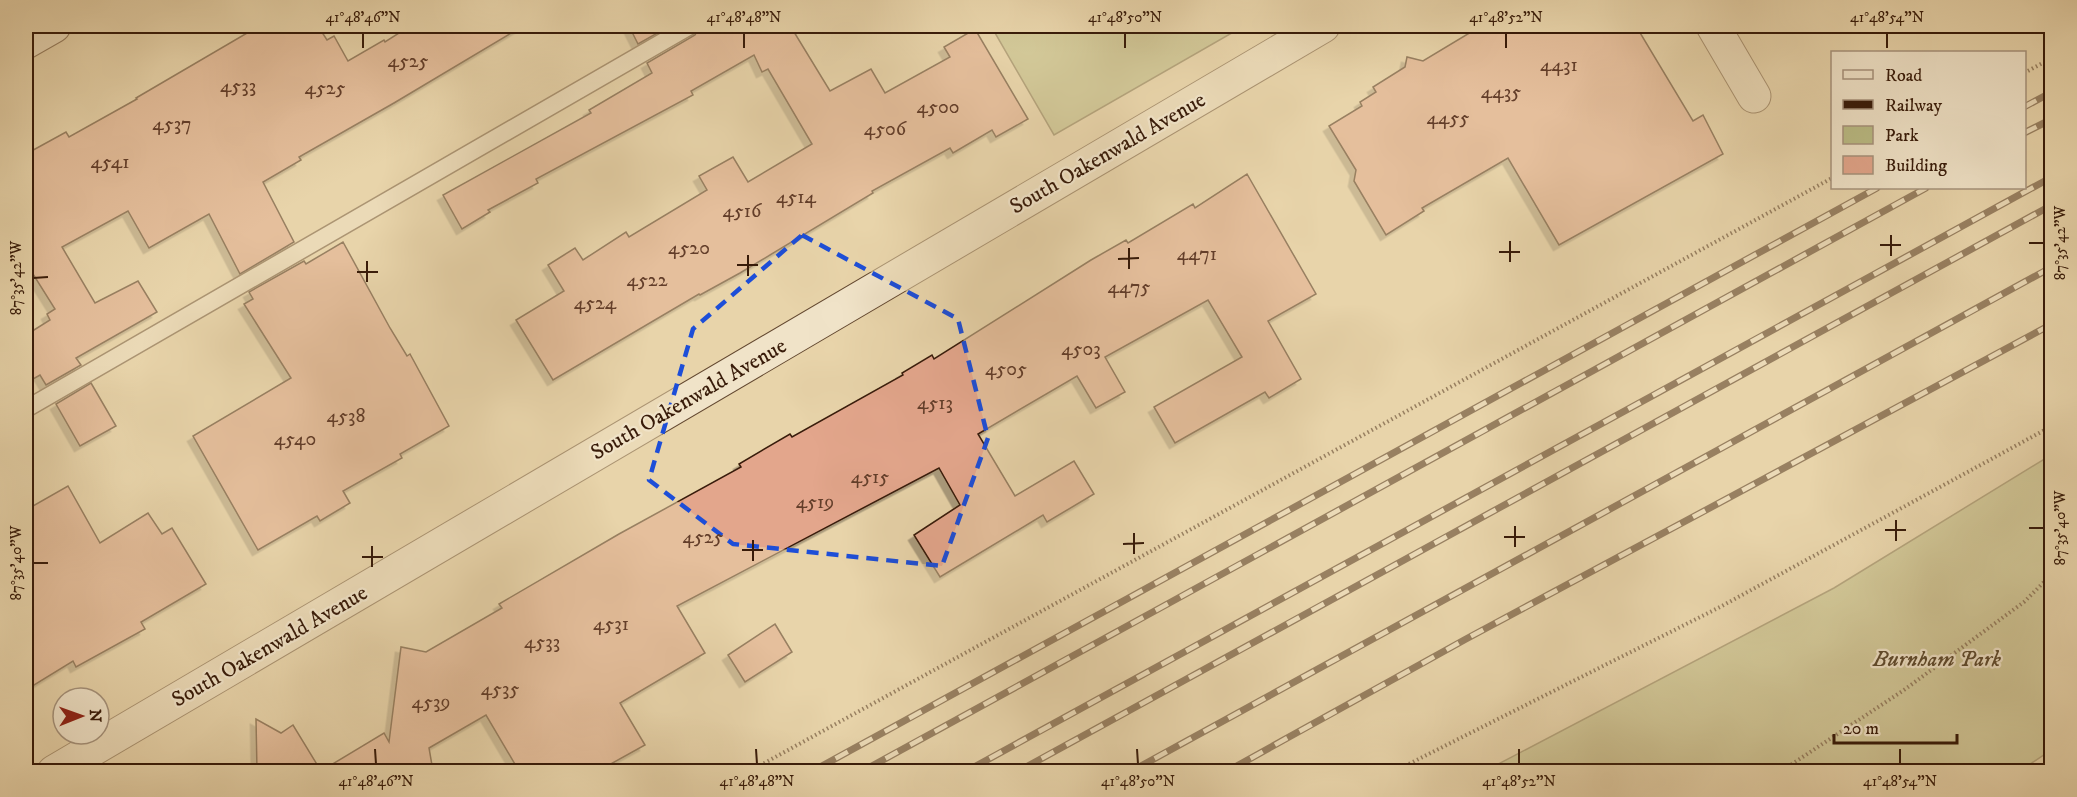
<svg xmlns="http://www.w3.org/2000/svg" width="2077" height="797" viewBox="0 0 2077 797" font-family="'IM FELL DW Pica',serif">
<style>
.green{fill:#babc85;stroke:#796c47;stroke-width:1.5}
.building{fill:#e3a68c;stroke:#381b09;stroke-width:1.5;filter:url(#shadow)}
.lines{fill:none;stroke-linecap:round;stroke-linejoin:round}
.lane-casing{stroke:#644931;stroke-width:19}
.street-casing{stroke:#644931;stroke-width:35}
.secondary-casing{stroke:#381b09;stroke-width:35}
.path{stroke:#381b09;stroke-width:4;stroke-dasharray:1.5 3;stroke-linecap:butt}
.lane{stroke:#f0e3c8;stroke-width:16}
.street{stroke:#f0e3c8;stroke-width:33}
.secondary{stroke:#f0e3c8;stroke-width:33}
.rail-casing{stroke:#381b09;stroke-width:7}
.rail{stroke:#f0e3c8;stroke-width:4.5;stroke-dasharray:14;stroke-linecap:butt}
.marked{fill:none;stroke:#1d4ed8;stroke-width:4.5;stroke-dasharray:12 8;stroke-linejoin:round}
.ticks{fill:none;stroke:#381b09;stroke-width:2}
.labels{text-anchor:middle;stroke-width:4.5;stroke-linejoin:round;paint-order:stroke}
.number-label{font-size:20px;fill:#633e2a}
.street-label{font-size:22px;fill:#381b09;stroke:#f0e3c8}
.park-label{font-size:22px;font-style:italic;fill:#5f4b2e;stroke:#f0e3c8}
.neatline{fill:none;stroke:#381b09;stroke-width:2}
.ticks-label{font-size:15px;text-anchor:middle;fill:#381b09}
</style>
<defs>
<filter id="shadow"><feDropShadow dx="-5.5" dy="5.5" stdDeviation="0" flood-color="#0004"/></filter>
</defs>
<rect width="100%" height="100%" fill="#e8d4aa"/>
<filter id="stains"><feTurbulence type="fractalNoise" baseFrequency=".00333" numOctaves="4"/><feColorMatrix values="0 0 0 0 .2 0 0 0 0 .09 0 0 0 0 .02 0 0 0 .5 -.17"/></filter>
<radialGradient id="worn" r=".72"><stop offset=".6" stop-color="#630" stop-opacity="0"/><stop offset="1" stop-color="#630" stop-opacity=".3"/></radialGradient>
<g class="green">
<polygon points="991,26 1244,26 1054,135"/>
<polygon points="2051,455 2051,750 2020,771 1485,771 1834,588"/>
</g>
<g class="building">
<polygon points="259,26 318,26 327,40 334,36 348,61 384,40 385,42 410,26 523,26 394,103 299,157 301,160 263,182 294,242 240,274 209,214 149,248 128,211 62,247 95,303 138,281 157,312 76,358 81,365 46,385 40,375 26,383 26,335 50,320 47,314 55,309 28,266 26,267 26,154 66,132 69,137 137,99 136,98"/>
<polygon points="629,26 670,26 638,44"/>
<polygon points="700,26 805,26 794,32 830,91 871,69 885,93 950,57 944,47 975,29 1028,119 996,137 992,130 953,153 950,148 872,191 873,193 740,273 700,295 699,294 553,380 516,320 564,291 548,265 575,248 583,260 626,232 629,237 707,190 699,176 733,157 748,182 812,144 768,69 762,72 754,55 691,91 693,95 536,179 538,183 488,210 490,212 462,229 443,195 591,113 589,110 652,73 647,63 695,35"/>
<polygon points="1481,26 1636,26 1693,121 1703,115 1723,154 1559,245 1508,158 1422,208 1424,211 1386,235 1354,181 1356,170 1329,126 1362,106 1360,102 1376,92 1373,87 1405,67 1407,57 1423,61"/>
<polygon points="1247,174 1316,294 1268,321 1301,379 1269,398 1265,392 1175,443 1154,407 1242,357 1208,300 1105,357 1125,392 1096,408 1077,376 978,434 1015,496 1074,461 1094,494 1047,522 1043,515 940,577 914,535 960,505 939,468 677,606 705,653 620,703 645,745 598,771 519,771 486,715 429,748 433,771 257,771 256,719 281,733 293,725 321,771 384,733 389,742 401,647 426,652 502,608 499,604 619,534 741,467 739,464 790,434 792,437 903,375 902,373 932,355 934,359 1091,260 1126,240 1128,243 1193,204 1195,208"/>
<polygon points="343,242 390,328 407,356 410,354 449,426 400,454 402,458 343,491 350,503 320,521 317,516 258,550 193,436 291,378 244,304 253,299 249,292 304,261 306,264"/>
<polygon points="91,383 116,426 80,446 56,404"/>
<polygon points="68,486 100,543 148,513 162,534 172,528 206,584 141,622 145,629 76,667 73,661 26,690 26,510"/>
<polygon points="775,624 792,652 745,682 728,655"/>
</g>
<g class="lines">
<g class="lane-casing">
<polyline id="lane" points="26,409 690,26"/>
</g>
<g class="street-casing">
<g id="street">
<polyline points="1713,26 1754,96"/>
<polyline points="54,772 1323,26"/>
</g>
</g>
<g class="secondary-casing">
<polyline id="secondary" points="26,42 54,26"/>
</g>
<g class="path">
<polyline points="2024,73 2052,58"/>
<polyline points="748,772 1832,178"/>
<polyline points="1393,772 1720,607 2052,426"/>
<polyline points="1780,772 1904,690 2024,602 2052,574"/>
</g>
<use href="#lane" class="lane"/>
<use href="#street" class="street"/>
<use href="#secondary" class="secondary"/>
<g class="rail-casing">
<g id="rail">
<polyline points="2024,107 2052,92"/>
<polyline points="2024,133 2052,119"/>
<polyline points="811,772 1877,188"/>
<polyline points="861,772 1926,188"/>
<polyline points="965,772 2052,177"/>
<polyline points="1017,772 2052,205"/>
<polyline points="1130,772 2052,267"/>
<polyline points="1226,772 1466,639 2052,324"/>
</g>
</g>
<use href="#rail" class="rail"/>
</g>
<path d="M0 0H2077V797H0ZM802,235L958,319L988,438L942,566L733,544L649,480L693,329Z" fill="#e8d4aa" fill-opacity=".55" fill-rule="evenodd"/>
<path class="marked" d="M802,235L958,319L988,438L942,566L733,544L649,480L693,329Z"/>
<path class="ticks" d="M363,33V48M744,33V48M1125,33V48M1506,33V48M1887,33V48M1891,235V256M1510,241V262M2029,243H2044M1880,245H1901M1129,248V269M1499,252H1520M748,255V276M1118,259L1139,258M367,261V282M737,265H758M357,272H378M33,278L48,277M1896,520V541M1515,526V547M2029,528H2044M1885,530H1906M1134,533V554M1504,537H1525M753,540V561M1123,544L1144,543M372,546V567M742,550H763M362,557H383M33,563H48M375,749L376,764M756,749L757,764M1137,749L1138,764M1519,749V764M1900,749V764"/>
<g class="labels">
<g class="number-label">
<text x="408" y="67">4525</text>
<text x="1559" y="71">4431</text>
<text x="238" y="92">4533</text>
<text x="325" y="94">4525</text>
<text x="1501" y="98">4435</text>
<text x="938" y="113">4500</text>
<text x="1448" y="124">4455</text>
<text x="172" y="130">4537</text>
<text x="885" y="135">4506</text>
<text x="110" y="168">4541</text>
<text x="796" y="203">4514</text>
<text x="742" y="217">4516</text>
<text x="689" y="254">4520</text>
<text x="1197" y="260">4471</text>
<text x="647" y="286">4522</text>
<text x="1129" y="293">4475</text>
<text x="595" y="309">4524</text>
<text x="1081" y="355">4503</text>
<text x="1006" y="375">4505</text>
<text x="935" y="409">4513</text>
<text x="346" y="422">4538</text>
<text x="295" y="445">4540</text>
<text x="870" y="483">4515</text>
<text x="815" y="508">4519</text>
<text x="703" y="543">4525</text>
<text x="611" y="630">4531</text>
<text x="542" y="648">4533</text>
<text x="500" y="695">4535</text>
<text x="431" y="708">4539</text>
</g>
<g class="street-label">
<text transform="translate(1107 152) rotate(-30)" y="8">South Oakenwald Avenue</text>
<text transform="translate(688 398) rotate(-30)" y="8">South Oakenwald Avenue</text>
<text transform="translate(269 645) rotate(-30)" y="8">South Oakenwald Avenue</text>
</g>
<g class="park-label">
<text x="1937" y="666">Burnham Park</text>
</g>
</g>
<rect width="2077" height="797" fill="none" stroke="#e8d4aa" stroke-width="66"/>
<rect x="1831" y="51" width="195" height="138" fill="#f0e3c8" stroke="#a6937c" stroke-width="1.5"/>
<rect x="1843" y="70" width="30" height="9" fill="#f0e3c8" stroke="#a6937c" stroke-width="1.5"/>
<text x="1885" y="81" font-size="18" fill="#381b09">Road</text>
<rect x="1843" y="100" width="30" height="9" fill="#381b09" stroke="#a6937c" stroke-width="1.5"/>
<text x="1885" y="111" font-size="18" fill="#381b09">Railway</text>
<rect x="1843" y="126" width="30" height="18" fill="#babc85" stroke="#a6937c" stroke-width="1.5"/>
<text x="1885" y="141" font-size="18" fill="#381b09">Park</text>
<rect x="1843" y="156" width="30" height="18" fill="#e3a68c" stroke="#a6937c" stroke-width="1.5"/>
<text x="1885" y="171" font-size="18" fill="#381b09">Building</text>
<g transform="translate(81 716) rotate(89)"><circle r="28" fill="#f0e3c8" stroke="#a6937c" stroke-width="1.5"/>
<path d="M0-4.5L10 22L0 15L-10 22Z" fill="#8f2418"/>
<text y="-9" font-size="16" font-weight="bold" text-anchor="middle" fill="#381b09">N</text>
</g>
<path d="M1834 734v9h123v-9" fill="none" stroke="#381b09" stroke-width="3"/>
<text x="1843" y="734" font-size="18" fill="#381b09" stroke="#f0e3c8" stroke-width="4.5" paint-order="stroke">20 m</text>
<rect x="33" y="33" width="2011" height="731" class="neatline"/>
<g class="ticks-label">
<text x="363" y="22">41°48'46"N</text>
<text x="744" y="22">41°48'48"N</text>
<text x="1125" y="22">41°48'50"N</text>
<text x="1506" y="22">41°48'52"N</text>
<text x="1887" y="22">41°48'54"N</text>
<text transform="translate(2060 243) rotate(-90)" y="5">87°35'42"W</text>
<text transform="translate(16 278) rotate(-90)" y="5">87°35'42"W</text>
<text transform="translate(2060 528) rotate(-90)" y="5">87°35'40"W</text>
<text transform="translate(16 563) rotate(-90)" y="5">87°35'40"W</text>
<text x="376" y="786">41°48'46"N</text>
<text x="757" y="786">41°48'48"N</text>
<text x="1138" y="786">41°48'50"N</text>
<text x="1519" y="786">41°48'52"N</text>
<text x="1900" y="786">41°48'54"N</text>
</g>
<rect width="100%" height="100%" filter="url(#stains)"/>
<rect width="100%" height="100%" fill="url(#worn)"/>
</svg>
